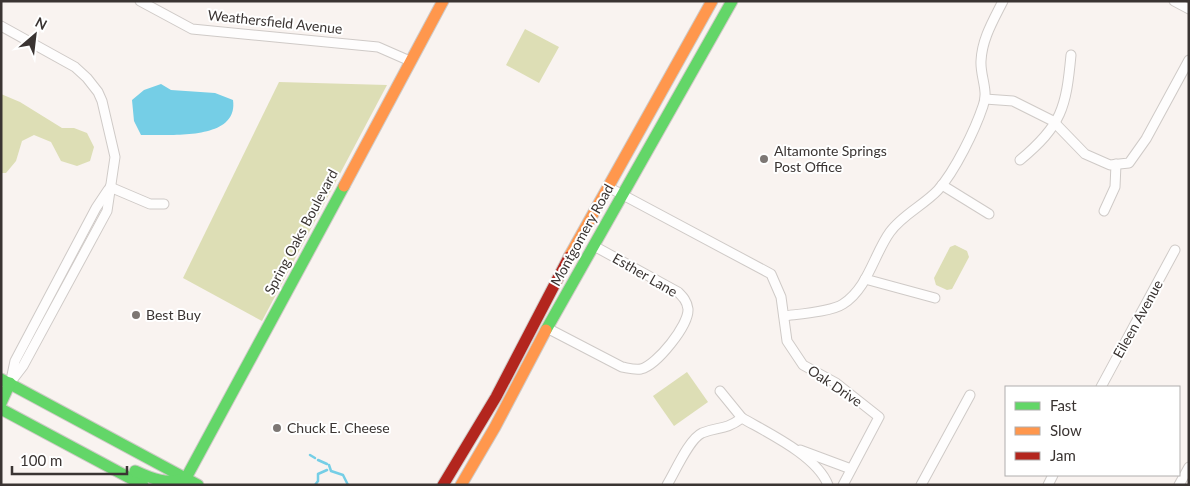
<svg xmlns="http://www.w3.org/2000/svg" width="1190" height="486" viewBox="0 0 1190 486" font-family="Lato,sans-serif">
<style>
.green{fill:#dddeb5}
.water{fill:#75cee6}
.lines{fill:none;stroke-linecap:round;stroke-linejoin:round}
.stream{stroke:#75cee6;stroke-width:2.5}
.street-casing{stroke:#cfcac7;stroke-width:11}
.fast-casing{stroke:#cfcac7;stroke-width:13}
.slow-casing{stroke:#cfcac7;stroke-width:13}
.jam-casing{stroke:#cfcac7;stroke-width:13}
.street{stroke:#fefdfd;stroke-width:9}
.fast{stroke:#63d668;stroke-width:11}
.slow{stroke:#ff974d;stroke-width:11}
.jam{stroke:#b3261e;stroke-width:11}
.poi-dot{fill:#7d7774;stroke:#fff;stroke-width:2}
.labels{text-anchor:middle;stroke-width:4;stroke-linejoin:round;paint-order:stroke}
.street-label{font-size:14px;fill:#3a3432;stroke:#fff}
.poi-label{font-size:14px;fill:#3a3432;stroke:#fff;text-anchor:start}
</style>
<rect width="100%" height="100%" fill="#f9f3f0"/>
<g class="green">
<polygon points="525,29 559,47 539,83 506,65"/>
<polygon points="279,82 387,85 262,321 183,278"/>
<polygon points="1,94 20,102 62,128 74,128 87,133 94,147 90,161 77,166 61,161 51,142 34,135 22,141 16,161 6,173 1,173"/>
<polygon points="955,245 967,251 969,257 952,289 947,290 936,285 934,278 950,247"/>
<polygon points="687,372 708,402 674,426 653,396"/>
</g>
<path class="water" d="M161,84L171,90L215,93L233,100C239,142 167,134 141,135L134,121L132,100L144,90Z"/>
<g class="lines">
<g class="stream">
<polyline points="310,455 315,458"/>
<polyline points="318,460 327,464"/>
<polyline points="329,465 331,471 343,475 348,485"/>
<polyline points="315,485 318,481 318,474 327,470"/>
</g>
<g class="street-casing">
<g id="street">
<polyline points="140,1 192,29 378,47 410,61"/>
<polyline points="1174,1 1189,9"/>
<polyline points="1,26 75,67 87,78 98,92 102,101 115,157 107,211 23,366 10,383"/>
<polyline points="985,99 1013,101 1053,121 1085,154 1110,165 1129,163 1146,139 1189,60"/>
<path d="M1020,160C1062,125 1066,108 1071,55"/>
<polyline points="942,185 989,214"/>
<polyline points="110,187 150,204 164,204"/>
<polyline points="608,187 771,274 781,297 787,341 803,365 836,383 879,417 843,485"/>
<polyline points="1104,211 1115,187 1116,164"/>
<polyline points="865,279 935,298"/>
<path d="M784,316C799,314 831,312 843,304C868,288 874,254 890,232C902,215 924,205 938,190C955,171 975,130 983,106C989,91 980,76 981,61C982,39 993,21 1003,1"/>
<path d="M547,328L622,367C628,368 634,370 641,369C657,365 689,325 688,309C687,301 683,297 678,292L594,246"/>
<polyline points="11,380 15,361 96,208 108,190"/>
<polyline points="1101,387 1175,250"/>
<polyline points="720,391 742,418"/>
<polyline points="800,450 851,469"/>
<path d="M667,485C675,472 689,439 702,433C719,426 724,431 742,418C768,433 817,456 828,485"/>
<polyline points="921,485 970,395"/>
<polyline points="1048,485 1053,475"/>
<polyline points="1179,485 1189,467"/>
</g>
</g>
<g class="fast-casing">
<g id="fast">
<polyline points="546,330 732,1"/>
<polyline points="1,379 198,485"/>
<polyline points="1,403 10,383"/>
<polyline points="1,409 143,485"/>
<path d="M135,471C152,479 168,485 186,478"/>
<polyline points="186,478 344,186"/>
</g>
</g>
<g class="slow-casing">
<g id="slow">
<polyline points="344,186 443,1"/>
<polyline points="569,257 712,1"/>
<polyline points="461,485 495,427 546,330"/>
</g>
</g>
<g class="jam-casing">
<polyline id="jam" points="443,485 496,397 569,257"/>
</g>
<use href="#street" class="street"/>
<use href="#fast" class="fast"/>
<use href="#slow" class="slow"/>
<use href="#jam" class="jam"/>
</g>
<g class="poi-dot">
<circle cx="764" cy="159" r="5"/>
<circle cx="136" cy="315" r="5"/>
<circle cx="277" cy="428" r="5"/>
</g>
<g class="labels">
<g class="street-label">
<text transform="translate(275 22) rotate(6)" y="5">Weathersfield Avenue</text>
<text transform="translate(301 232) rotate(-62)" y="5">Spring Oaks Boulevard</text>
<text transform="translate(582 235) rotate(-61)" y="5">Montgomery Road</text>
<text transform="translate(645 275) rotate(30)" y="5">Esther Lane</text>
<text transform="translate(1138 319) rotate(-61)" y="5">Eileen Avenue</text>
<text transform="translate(835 386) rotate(34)" y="5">Oak Drive</text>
</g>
<g class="poi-label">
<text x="774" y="156">Altamonte Springs<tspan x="774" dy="16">Post Office</tspan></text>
<text x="146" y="320">Best Buy</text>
<text x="287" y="433">Chuck E. Cheese</text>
</g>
</g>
<rect width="1190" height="486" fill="none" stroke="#3a3432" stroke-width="5"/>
<rect x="1005" y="386" width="175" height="90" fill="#ffffff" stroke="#b0aead"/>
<rect x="1015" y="402" width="25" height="8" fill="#63d668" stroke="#b0aead"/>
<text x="1050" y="411" font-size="15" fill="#3a3432">Fast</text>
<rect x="1015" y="427" width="25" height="8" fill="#ff974d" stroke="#b0aead"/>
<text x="1050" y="436" font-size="15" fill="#3a3432">Slow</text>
<rect x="1015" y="452" width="25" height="8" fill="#b3261e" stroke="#b0aead"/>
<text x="1050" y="461" font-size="15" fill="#3a3432">Jam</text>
<g transform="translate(35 35) rotate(28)" stroke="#ffffff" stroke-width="4" paint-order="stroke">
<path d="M0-4L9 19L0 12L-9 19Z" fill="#3a3432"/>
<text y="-8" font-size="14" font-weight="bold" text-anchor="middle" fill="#3a3432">N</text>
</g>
<path d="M12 466v8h115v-8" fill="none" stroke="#3a3432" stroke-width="2.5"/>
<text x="20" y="466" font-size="15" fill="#3a3432" stroke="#ffffff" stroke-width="4" paint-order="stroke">100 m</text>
</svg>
